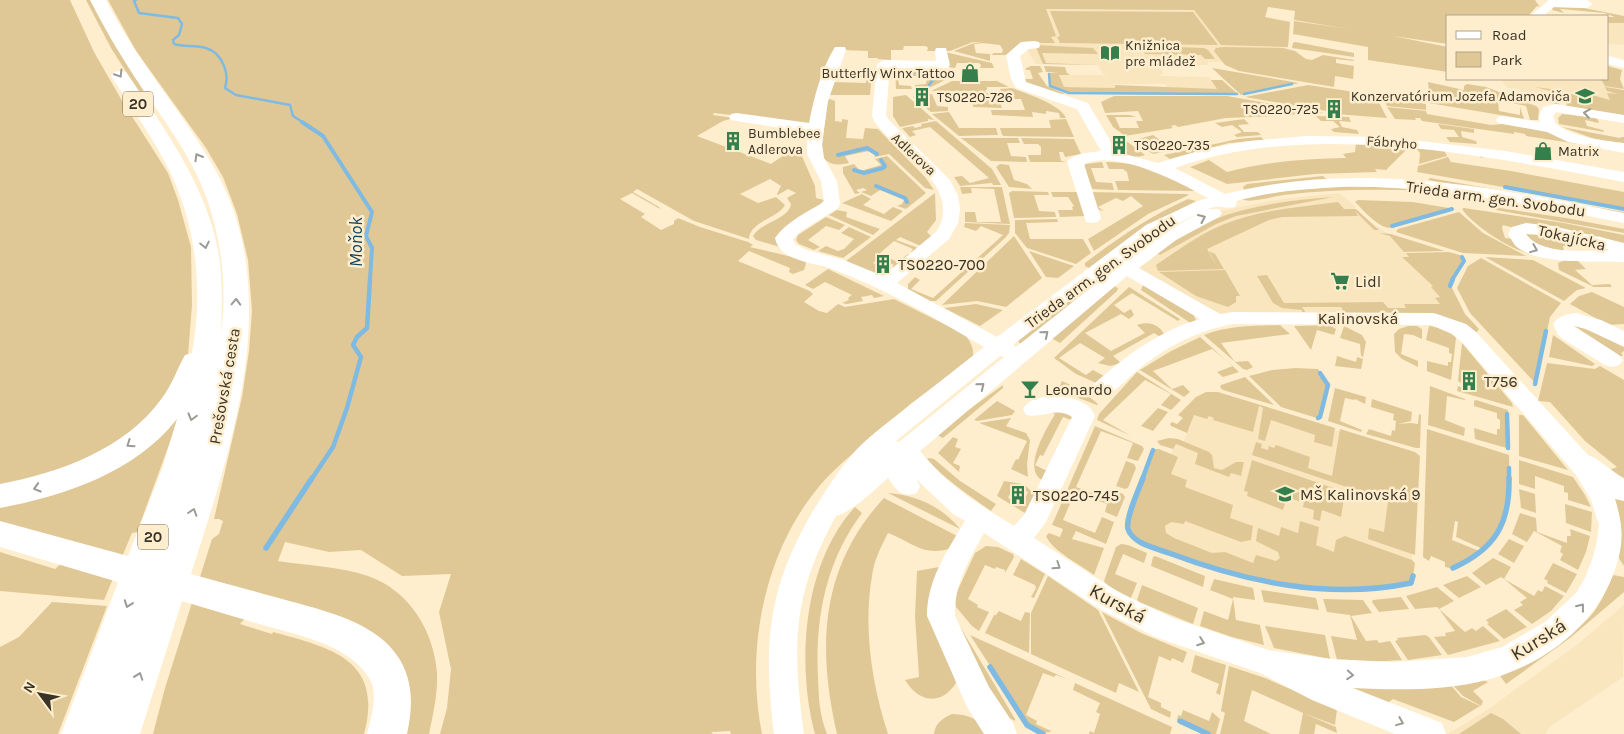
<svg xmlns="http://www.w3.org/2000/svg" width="1624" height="734" viewBox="0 0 1624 734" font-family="Karla,sans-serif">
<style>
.built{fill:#f9e5be}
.green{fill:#e0c896}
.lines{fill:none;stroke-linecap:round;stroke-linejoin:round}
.stream-far3{stroke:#7ebae1;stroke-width:2.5}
.stream-far2{stroke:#7ebae1;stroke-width:4}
.stream-far1{stroke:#7ebae1;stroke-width:4.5}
.stream{stroke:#7ebae1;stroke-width:5.5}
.minor{fill:#fff;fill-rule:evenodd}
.highway{fill:#fff;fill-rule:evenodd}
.oneway{stroke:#9c9a94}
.labels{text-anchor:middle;stroke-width:5;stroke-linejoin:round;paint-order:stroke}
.far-poi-label{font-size:14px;fill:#3a3428;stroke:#feeece;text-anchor:start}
.far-street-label{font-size:14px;fill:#3a3428;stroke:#feeece}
.shield{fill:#feeece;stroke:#756c5a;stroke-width:1}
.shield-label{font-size:15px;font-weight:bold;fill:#3a3428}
.street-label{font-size:16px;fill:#3a3428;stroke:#feeece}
.poi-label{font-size:16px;fill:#3a3428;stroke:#feeece;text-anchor:start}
.water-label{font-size:18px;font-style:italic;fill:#14435e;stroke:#feeece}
.near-street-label{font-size:19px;fill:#3a3428;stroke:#feeece}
</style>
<rect width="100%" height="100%" fill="#feeece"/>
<g class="built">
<polygon points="1268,6 1265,18 1290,22 1284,72 1223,62 1207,62 1209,65 1158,65 1164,74 1160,75 1160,76 1209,77 1218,89 1167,89 1165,84 1114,84 1116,88 1063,87 1059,75 1109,75 1103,74 1098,65 1036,64 998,7"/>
<polygon points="1608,21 1624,22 1624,45 1608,44"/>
<polygon points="1614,78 1624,98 1624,112 1573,100 1521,92 1520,89 1507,88 1501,79"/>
<polygon points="1339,193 1356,207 1354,209 1365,219 1392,236 1410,257 1446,301 1444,322 1216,320 1127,267 1216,212 1281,199"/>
<polygon points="1231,398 1416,455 1412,560 1403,577 1303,582 1141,532 1175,444 1182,446 1194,415"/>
<polygon points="1624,605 1623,677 1551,726 1545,734 1448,734 1490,708 1578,644"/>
</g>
<g class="green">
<polygon points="0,0 70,0 94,52 121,99 168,173 178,200 191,247 192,305 188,355 172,395 100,458 0,490"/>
<polygon points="86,0 91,0 116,47 152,104 147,105 111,48"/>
<path d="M108,0H1535L1540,7L1537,6L1528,16H1448V44L1393,36L1448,47V72L1368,60V47L1293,34L1294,21L1349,29L1294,20L1295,11L1268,7L1265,17L1290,22L1288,47L1221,45L1194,10L1046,9L1056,36L1051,37L1055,43H1026L1010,55H991L994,53H1002L1003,50L1000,45L973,42L950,51H927L928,48L926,46H904L903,50H891V60L877,59L879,58H868V51L842,50L843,46L812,125L714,113L713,115L734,118L723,121L697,136L771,164L787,153L780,151L801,154L815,186L816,198L824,200L780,247L756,240L753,236C761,222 788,220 791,204L787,198L796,193L788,189L778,195L777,194L781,186L770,179L740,194L758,203L776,197L785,205C777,219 750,221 749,239L694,221L637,189L633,192L659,207L660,209L632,193L620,199L645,214L641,217L661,230L674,224V221L678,218L700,227L748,242L753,245L750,247L805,260L806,264L804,270L793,274L789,272L790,268L749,251L738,261L810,291L813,294L804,302L819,311L827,313L838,304L845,307L894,299L964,334C970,341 974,347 973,356C942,381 912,406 881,430C861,447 839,464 822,483C764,550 745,649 762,734H731L730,731L711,732L713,734H440L447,708L451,669L439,612L451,574L402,576L361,550L329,552L285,542L278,561C309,566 339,566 368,576C409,590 434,631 437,673C438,693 433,715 429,734H404L405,671L400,660L389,646L264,597L240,624L272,634L273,632C332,648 384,660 364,734H153L165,688L212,539L219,534L223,521L219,519H214L242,397L249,351L252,311L248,260L237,214L223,177L206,148L136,51Z"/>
<polygon points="1553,7 1584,8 1624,16 1624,23 1608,23 1608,17 1615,17 1604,13 1560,9 1564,13 1552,10"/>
<polygon points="1050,11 1193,12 1218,45 1060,43 1057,37 1060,36"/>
<polygon points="1295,42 1354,53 1354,57 1292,48 1293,43"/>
<polygon points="974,43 985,43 974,44 976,53 990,54 990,61 954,51"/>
<polygon points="1035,45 1093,48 1098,54 1042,53 1046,63 1098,65 1043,64"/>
<polygon points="1149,46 1204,48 1208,50 1215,59 1205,59 1201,55 1145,54 1142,48"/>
<polygon points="1223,47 1283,48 1295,51 1306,59 1312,60 1323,55 1354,60 1354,61 1336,59 1336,63 1354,66 1353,79 1335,76 1334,87 1239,71 1225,65 1214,51 1216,48"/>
<polygon points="945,52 992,63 994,68 980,68 981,65 979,63 957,63 955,68 948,67"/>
<path d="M1031,66H1040L1043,72L1038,73L1047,86L1065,94C1049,94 1034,90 1023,79H1033L1030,70H1026V68Z"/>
<polygon points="1044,66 1065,67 1067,73 1070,75 1059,75 1064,87 1115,88 1115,85 1217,89 1211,80 1222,80 1239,95 1070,94 1049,86 1048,73 1058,72 1046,72"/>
<polygon points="1608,66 1622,70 1620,79 1624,89 1605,86 1601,79 1608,79"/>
<polygon points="1212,68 1299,83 1241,95"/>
<polygon points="895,69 946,70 947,79 927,89 915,89 915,85 926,84 927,78 925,76 912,76 912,72 902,72 910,73 909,75 898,75 899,85 911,86 912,89 896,89"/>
<polygon points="867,74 872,74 870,95 829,95 832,82 866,83"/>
<polygon points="952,81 997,81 1009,87 987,87 987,90 985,90 986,93 991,93 992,94 988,95 989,98 999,99 1002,108 973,107 971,91 931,91"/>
<polygon points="1428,82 1464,90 1464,86 1467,84 1486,87 1536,106 1539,109 1538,120 1530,120 1526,106 1498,100 1499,111 1520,115 1520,107 1524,119 1423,102 1420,96 1449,100 1448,95 1429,92"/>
<polygon points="1308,85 1375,95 1387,118 1336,114 1335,111 1339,112 1339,107 1330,106 1329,110 1332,112 1245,97"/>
<polygon points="1535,87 1558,90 1557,88 1561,88 1563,93 1593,97 1592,95 1610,100 1607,93 1618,94 1607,91 1605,87 1624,90 1624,116 1564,106 1567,105 1566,101 1557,100 1560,105 1541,100 1542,102 1538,102 1535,94 1557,97 1555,92"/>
<path d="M1012,88C1027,94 1060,104 1066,118H1060L1059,113L1046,111V114L1032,112L1033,117L992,115L991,110H1025L1021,99H1014L1012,95L997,94V92H1001L1000,89Z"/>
<polygon points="932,94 937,106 948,107 948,111 931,112 913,97 917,95 918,99 926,100 925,95"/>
<polygon points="906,95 931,117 934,120 928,119 928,121 900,127 893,116 893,97"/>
<polygon points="1114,96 1227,96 1324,113 1283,115 1276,113 1277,116 1254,117 1246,109 1253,117 1226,118 1178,127 1175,125 1171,126 1173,128 1125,136 1113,127 1106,115 1130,115 1136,117 1115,117 1120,128 1139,128 1136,121 1143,121 1138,111 1105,113 1101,102"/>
<polygon points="1381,96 1426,104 1426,110 1387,106"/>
<path d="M830,99L835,101V121L842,122V119L848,120L846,138L863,139L865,128L878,129L925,177L934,190L925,188L889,154L875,157L873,153L869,151L845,156L849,163C835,166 829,165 821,155L827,101Z"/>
<polygon points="1387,107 1426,111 1427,114 1491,125 1503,124 1548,131 1617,150 1526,136 1525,134 1514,132 1514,134 1422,121 1420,118 1415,118 1416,120 1395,119"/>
<polygon points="949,112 959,128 996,128 998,135 959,136 932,114"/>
<polygon points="1562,114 1597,118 1599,123 1585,120 1587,126 1603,130 1604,132 1559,124 1558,118"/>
<polygon points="1316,116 1349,117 1351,122 1339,121 1342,127 1357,130 1359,134 1334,132 1331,129 1340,127 1333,121 1321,121"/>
<polygon points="1066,119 1074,137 1004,136 1002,135 1000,128 1051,128 1049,120"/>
<polygon points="1244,119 1249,124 1238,125 1244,132 1258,132 1261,135 1237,137 1234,135 1242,132 1232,125 1222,127 1215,123"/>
<polygon points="936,121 992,169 1001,185 993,185 992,183 960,186 954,177 962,176 970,183 989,178 930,127 912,131 916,135 910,137 902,128 913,126 915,128 922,126 921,124"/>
<polygon points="1438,124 1474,129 1474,133 1461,131 1462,137 1476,141 1477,144 1450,142 1446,137 1459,137 1454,130 1441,129"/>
<polygon points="1562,127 1620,138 1621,137 1624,137 1624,144 1600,141"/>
<polygon points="1153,135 1160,140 1149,143 1158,149 1171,148 1174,150 1153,154 1135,143 1135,140"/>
<polygon points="1261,137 1264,140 1229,143 1170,159 1164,155 1238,139"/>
<polygon points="961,138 1018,138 1020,143 1007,143 1011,156 1026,157 1027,162 991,161"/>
<polygon points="1021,138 1074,139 1081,154 1065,157 1063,152 1059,152 1061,161 1067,162 1030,162 1028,155 1041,155 1041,147 1038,144 1024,144"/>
<path d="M1113,139L1125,140L1145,155C1131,160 1117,152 1108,142L1111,140L1119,149L1126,147Z"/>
<path d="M1356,143L1403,144L1405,151L1386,170L1375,169L1377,172L1315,174L1227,184L1190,167L1209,160L1227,172C1266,161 1306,159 1346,158L1343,154L1355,152Z"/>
<polygon points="1413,145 1479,153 1487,156 1481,158 1479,154 1444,150 1447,156 1419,164 1420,153"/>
<polygon points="887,156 926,193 906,209 897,206 902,204 904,200 880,190 871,196 861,192 867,190 863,188 856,190 860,193 855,194 843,173 843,167 854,164 860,171 881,165 875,159"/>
<polygon points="1448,157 1451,162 1511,171 1624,192 1624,208 1417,172 1418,166"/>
<polygon points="1102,162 1104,168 1091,168 1096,182 1112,183 1114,190 1092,189 1084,166 1086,164"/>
<path d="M1106,162C1144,163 1163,172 1196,191L1118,190L1115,181H1129L1127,172L1123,169H1109Z"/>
<polygon points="1000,164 1009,165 1014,180 1027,184 1032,189 1009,187 996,167"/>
<polygon points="1323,176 1327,180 1244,190 1243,187 1247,184"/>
<polygon points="1430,178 1624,212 1624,215 1428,180"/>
<path d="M1349,186L1425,189L1427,191C1378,189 1332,189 1284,195C1274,196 1249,204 1242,199L1275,192Z"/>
<polygon points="960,187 1002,187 1010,224 965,222 965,212 975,212 977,222 1001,222 994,189 971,188 972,193 962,194"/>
<polygon points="1012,191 1048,192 1049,195 1034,195 1039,211 1055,212 1056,217 1014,218 1009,193"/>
<polygon points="1051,192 1078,192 1087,216 1060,217 1058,210 1073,210 1072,207 1074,206 1068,197 1053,197"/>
<path d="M1089,192L1186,194L1189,195L1148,214L1094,251L1088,239L1143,206L1131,196L1123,201L1116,198L1098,207L1104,211C1094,210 1093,201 1089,192Z"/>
<polygon points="935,193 936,220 927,232 933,238 923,247 900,237 896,240 921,249 915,254 911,252 913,249 894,241 879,254 898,262 908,254 912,256 897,269 892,267 894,265 879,258 873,263 888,270 881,268 876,273 883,276 878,276 846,261"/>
<polygon points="862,194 871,199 863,205 884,214 893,207 903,211 891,221 842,203"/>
<path d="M1333,197L1236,216L1216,224L1160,255L1156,253C1174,241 1193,228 1213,220C1250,205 1293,200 1333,197Z"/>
<path d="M1188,199L1196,201L1140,230L1089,268L1085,266V263C1118,238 1150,216 1188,199Z"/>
<path d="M1358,200L1413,202L1455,209L1388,228C1376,225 1364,211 1355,202Z"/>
<path d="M1338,202L1344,209H1356L1379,230H1374L1355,211L1358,216L1282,217L1269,220L1207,249L1217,266L1209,251L1215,254L1224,269L1158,271L1156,265C1177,251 1198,235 1222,225C1258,210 1300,207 1338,202Z"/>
<polygon points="1493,207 1566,218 1624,229 1624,233 1496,210"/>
<path d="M1464,208L1564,223L1624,235V244L1598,236L1599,241L1514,228L1503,225L1502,228L1505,238L1515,239L1547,256C1523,259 1475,228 1462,209Z"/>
<polygon points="837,210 847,212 846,217 880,229 873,235 829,215"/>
<polygon points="1459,212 1483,233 1526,256 1463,253 1396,232 1398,229"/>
<polygon points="826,217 845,225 839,230 826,226 808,240 820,247 814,250 799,244 796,240 798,235"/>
<polygon points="1057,219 1058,222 1026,223 1030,239 1083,239 1091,253 1076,264 1027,248 1015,233 1015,220"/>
<polygon points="965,223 1010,225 1009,233 1005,238 936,301 929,301 908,289 908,284 915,277 920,280 911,289 933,298 1003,235 981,226 976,231 964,227"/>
<polygon points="849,227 871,237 843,258 818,251 826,246 838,251 844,249 854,239 841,233"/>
<polygon points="1529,230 1624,251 1609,253 1600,247 1563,246 1564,252 1538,248 1524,232"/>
<polygon points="1379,233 1391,234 1445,251 1404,252 1390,236"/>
<polygon points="1014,236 1042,278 1006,307 977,301 942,305"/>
<polygon points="1029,251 1074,266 1058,278 1046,277"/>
<polygon points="1449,252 1460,255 1465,259 1451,286 1465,314 1479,329 1477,332 1472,333 1461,325 1345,314 1341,307 1302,307 1306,313 1302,312 1302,310 1282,308 1273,303 1257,276 1267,275 1284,303 1383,302 1388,308 1406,308 1404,304 1440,304 1435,298 1440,297 1431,287 1433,286 1402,257 1409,257 1406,253"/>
<polygon points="1485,257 1533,260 1586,288 1577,290 1564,301"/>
<polygon points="1481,258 1561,303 1550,317 1536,384 1470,313 1457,288 1468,266"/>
<polygon points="1565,260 1578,261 1586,269 1575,270 1592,285 1610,284 1612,287 1594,287 1559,270 1558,263"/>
<polygon points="828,269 884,296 874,298 872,295 861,297 863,301 847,304 842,303 849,300 848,298 852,295 825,282 813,289 805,285"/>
<polygon points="1225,270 1240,296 1236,296 1236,302 1228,307 1196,296 1159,272"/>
<polygon points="1097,277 1103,279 1022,344 1019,343 1018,340"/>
<polygon points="1143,285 1193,314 1196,320 1192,324 1141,290"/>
<polygon points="1114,286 1118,288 1117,291 1060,343 1051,338"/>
<path d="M1129,287L1180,319L1178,321L1132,293L1114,305L1124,313L1131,309L1134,315L1129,319L1121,314L1085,333L1111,351L1145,333L1137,325C1148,321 1159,324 1164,334L1162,338L1154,333L1113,356L1121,363L1110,366L1098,363L1105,358L1080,343L1059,358L1086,375L1093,370L1104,376L1097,382L1112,390L1076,374L1054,358Z"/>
<polygon points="1592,292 1624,307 1624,324 1608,325 1570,304 1579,296"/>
<polygon points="976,304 1003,310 980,326 944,308"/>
<path d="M1280,325L1290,334L1221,343L1235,362L1248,361L1253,367L1247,370L1243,369L1204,335C1229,325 1254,326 1280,325Z"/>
<polygon points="1329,325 1336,329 1334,335 1317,330 1311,350 1294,326"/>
<polygon points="1576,325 1624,345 1624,351 1621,353 1623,355 1615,359 1572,327"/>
<polygon points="1344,326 1362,335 1366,342 1363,357 1361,356 1360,344 1340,338"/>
<polygon points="1408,326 1417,326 1422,329 1422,339 1413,335 1404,334 1401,354 1418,361 1418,367 1402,359 1395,352 1394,334 1399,329"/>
<path d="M1429,326C1438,327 1450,330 1456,338L1451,380L1427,371V361L1448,366V362H1451L1452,354L1449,353V348L1426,340Z"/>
<polygon points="1553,335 1595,364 1592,366 1549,357"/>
<polygon points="1200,337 1238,371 1239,372 1223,377 1217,372 1233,366 1212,349 1153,371 1172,389 1183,385 1190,392 1184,397 1140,370 1171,351"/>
<polygon points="1462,343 1512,403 1513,407 1457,391 1458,386 1470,390 1471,386 1476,387 1476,378 1462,374 1461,383 1458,381"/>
<polygon points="1337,356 1356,362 1357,357 1363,359 1361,369 1335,366"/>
<polygon points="1547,363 1595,369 1600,366 1624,380 1624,478 1609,470 1617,467 1585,441 1550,402 1538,401"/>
<polygon points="1296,368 1318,369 1328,384 1320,419 1281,407 1249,376 1272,370"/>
<polygon points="1137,372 1181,400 1171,410 1161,405 1171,394 1145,380 1103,420 1131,436 1097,420 1099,414"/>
<polygon points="1245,377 1274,405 1223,390 1220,387 1221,385"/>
<polygon points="1062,381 1081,390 1098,404 1097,405 1058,390"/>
<polygon points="1003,385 1003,388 943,438 935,434"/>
<polygon points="1430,386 1465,399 1465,400 1447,396 1445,420 1465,428 1464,436 1428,425"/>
<polygon points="1335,388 1366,397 1365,404 1355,399 1354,400 1345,398 1340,421 1362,430 1361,432 1328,421"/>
<polygon points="1206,392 1218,392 1335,428 1332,447 1314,442 1315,435 1271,420 1265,441 1258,439 1263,408 1259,406 1253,432 1213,420 1214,418 1209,416 1207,419 1194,415 1187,433 1171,426 1170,424 1172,422 1177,424 1183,418 1178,415 1196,397"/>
<polygon points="1372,399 1412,412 1411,421 1398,424 1411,423 1418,424 1419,414 1421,415 1420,448 1416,448 1366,434 1369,429 1391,436 1392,430 1395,431 1396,421 1393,420 1394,414 1371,407"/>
<polygon points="1476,400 1508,410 1510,449 1475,439 1474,428 1497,435 1497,429 1500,429 1500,420 1497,418 1497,413 1474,406 1474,401"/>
<polygon points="997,401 1015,411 1012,415 977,421 974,420"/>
<path d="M1050,406L1071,415L1074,421L1063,417L1043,456L1040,455L1035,465L1049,472L1042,480C1022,468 1047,428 1055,414L1044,410Z"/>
<polygon points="1158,408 1168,412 1153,431 1141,426"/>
<polygon points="181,412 137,532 132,533 104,600 0,591 0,552 55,569 82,545 0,523 0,503"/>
<polygon points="1519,415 1523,415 1568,470 1519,456"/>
<polygon points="1011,418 1006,426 1026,433 1030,440 1027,464 1028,477 1011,469 1016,459 1018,460 1027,441 979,423"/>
<path d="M1095,426L1142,446L1144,449L1138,461L1127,458L1133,443L1101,431L1076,487L1110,500L1114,490L1123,494L1125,497L1117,517L1105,512L1107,504L1075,492L1063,520L1095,533L1102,517L1114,522L1106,544L1076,531L1072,539L1104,548L1094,575C1081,565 1052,551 1046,536L1049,533L1060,537L1063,529L1052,525Z"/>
<polygon points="1340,429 1415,452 1420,456 1415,555 1368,539 1369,528 1384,532 1388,501 1252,455 1256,442 1262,444 1261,448 1268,450 1269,446 1274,448 1276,445 1310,457 1308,468 1332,476"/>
<path d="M1427,429L1509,455C1510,489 1514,526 1485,550L1456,537L1458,522L1455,521L1452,540L1482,552L1454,569L1445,567V562L1431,556L1429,561L1423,557Z"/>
<polygon points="953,437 958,439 955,447 961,449 953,463 960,466 959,472 938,453"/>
<polygon points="1169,438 1178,439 1209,452 1212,455 1214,468 1222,470 1236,462 1244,462 1241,476 1231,473 1229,477 1195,464 1198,453 1176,444 1173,449 1160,445 1157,441"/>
<path d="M1153,449H1159L1178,457L1171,474L1187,480L1185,487L1233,505L1230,518L1253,526L1251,540L1241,542L1185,521L1184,524L1171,522L1165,526L1166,533L1174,538L1212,553L1225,552L1253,563L1256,555L1276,561L1280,558L1278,552L1256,541L1258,528L1279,536L1281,527L1298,533L1300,521L1319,527L1316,545L1334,552L1336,540L1345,536L1412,560L1415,563L1412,583C1390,589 1367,592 1344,591C1282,590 1221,575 1165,552C1155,548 1141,545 1133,538C1128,534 1126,527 1126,521Z"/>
<path d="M929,458L934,459L960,481L996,504L991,511C969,495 945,480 927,459Z"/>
<polygon points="1252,460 1345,492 1341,517 1322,510 1320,521 1313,519 1314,510 1303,507 1304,503 1287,497 1283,510 1247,496 1248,492 1244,491"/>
<polygon points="1519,460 1573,477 1585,495 1591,507 1568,500 1568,493 1564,492 1564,486 1535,476 1535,489 1519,484"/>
<polygon points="1126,461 1134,464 1136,468 1128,488 1125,489 1116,486"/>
<polygon points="1004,481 1022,484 1019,488 1014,486 1008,498 1022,504 1028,492 1024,490 1026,486 1035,495 1028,515 997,496"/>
<polygon points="1519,489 1535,494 1536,513 1521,508"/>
<path d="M888,493C916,495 943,507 960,529Z"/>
<path d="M884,498L959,537L953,548C922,557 914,543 888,533C881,547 874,560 872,576C863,627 872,685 888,734H837C817,647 820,567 884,498Z"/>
<path d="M1624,498V566L1618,557C1623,533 1623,522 1612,499Z"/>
<polygon points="1565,504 1592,512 1591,532 1566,523"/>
<path d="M855,507L862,513C826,561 815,618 818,677C819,700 819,713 827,734H815C796,664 803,563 855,507Z"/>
<polygon points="1520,513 1536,518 1537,532 1567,543 1567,536 1571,536 1570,529 1590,536 1586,552 1578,570 1560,560 1563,554 1560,552 1562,546 1534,531 1527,542 1512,534"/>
<polygon points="1509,539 1524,546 1514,563 1498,554"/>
<polygon points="1121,544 1128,545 1147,553 1144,563 1123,554 1115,574 1137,583 1131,598 1108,586 1104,581 1116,547"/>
<polygon points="986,546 998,547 1013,554 1014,557 1005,573 1005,570 996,567 995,569 985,565 968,599 978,605 977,607 989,612 979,631 972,626 956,607 955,596 975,553"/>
<polygon points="1155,556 1205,576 1203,587 1151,566 1153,557"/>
<polygon points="1493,558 1511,567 1504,579 1534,596 1538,590 1542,592 1545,586 1564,596 1551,611 1532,624 1514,610 1523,605 1520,602 1527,598 1504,579 1501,577 1486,585 1472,573"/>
<polygon points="1021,559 1045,574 1034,598 1031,597 1036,588 1035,585 1013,575"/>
<polygon points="1553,563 1577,574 1566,593 1547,583 1548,581 1544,579"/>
<path d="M939,567L956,683C941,706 919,703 905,680L919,677L915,616L917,571Z"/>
<path d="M1613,575L1624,577V592L1570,638L1506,684L1498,673C1528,657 1572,639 1593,613C1602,601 1607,588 1613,575Z"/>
<polygon points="1048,576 1098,610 1139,692 1119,683 1116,693 1031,654 1031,613"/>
<polygon points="1467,576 1481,587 1459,598 1443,585"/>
<polygon points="1214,579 1253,588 1255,600 1233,597 1236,620 1260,625 1264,645 1232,637 1200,626 1204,611 1228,620 1233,599 1210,590"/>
<polygon points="1142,585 1198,608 1193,624 1139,602 1137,600"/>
<polygon points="1437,587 1454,601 1439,609 1465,632 1472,628 1476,631 1483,626 1500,641 1448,655 1434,637 1446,636 1445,633 1455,631 1439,609 1437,607 1415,609 1406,596"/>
<polygon points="1261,590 1316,598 1319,610 1264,602"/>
<polygon points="1401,597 1409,609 1379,612 1372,602 1373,600"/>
<polygon points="1323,599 1363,600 1372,613 1351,616 1366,641 1377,640 1379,643 1390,641 1402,660 1372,662 1337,660 1331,636 1357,640 1350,615 1327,612"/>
<polygon points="52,602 107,606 58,734 0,734 0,647 19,637"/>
<polygon points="949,608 1015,719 1015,721 999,713"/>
<polygon points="1506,609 1527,627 1504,639 1487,624 1489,623 1486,620"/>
<polygon points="999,611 1021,621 1025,612 1030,613 1029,653 985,633 994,615 996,615"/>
<polygon points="1102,612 1141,633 1187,652 1183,663 1172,658 1171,661 1159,656 1148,697 1161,703 1161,707 1171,712 1170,718 1151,709"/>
<polygon points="1265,626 1325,635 1330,659 1274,648"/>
<polygon points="970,635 1067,679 1056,675 1054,677 1043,673 1026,715 1037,721 1036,724 1051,731 1050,732 1043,733 1029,726"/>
<polygon points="1425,635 1429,637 1442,655 1408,660 1395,641 1398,640 1397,638"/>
<polygon points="1195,655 1226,665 1220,695 1216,693 1219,684 1191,672"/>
<polygon points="1229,666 1265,678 1337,709 1335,725 1303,713 1336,727 1337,733 1316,724 1314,734 1299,734 1303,713 1252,690 1244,721 1271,734 1220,734 1225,713 1221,711"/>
<polygon points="1481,679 1488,682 1473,691 1483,701 1481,706 1463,696 1450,682"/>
<polygon points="1448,682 1461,697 1480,706 1454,722 1393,699 1382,707 1336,684"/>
<polygon points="1075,683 1172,727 1170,734 1089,734 1090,731 1094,733 1100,714 1096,712 1100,703 1073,690"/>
<polygon points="1183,710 1209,721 1212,712 1220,719 1216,734 1211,734 1180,720 1177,721 1178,715 1181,716"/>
<polygon points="1491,713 1503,719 1521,734 1459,734"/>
<path d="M952,714C973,715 977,720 992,734H934C935,723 943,718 952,714Z"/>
</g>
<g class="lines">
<g class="stream-far3">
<path d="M136,0L134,1L139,13L178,18L182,24L179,35L173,40L174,44C184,47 196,45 206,48C222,53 230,73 225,88L236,95L290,105L293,116L304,123"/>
<polyline points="899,71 931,73 934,79 929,85"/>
<polyline points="1049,74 1050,86 1069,93 1237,94"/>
<polyline points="1244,94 1292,84"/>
</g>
<g class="stream-far2">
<polyline points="302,122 323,136 372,212 366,236 372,248 370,280"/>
<polyline points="838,155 867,148 877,154"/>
<polyline points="854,170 864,173 883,168 885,166 881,160"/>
<polyline points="876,186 905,198 907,202"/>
<polyline points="1505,187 1624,209"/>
<polyline points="1392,226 1452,209"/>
<polyline points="1452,280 1464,261 1462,257"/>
</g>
<g class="stream-far1">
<polyline points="1450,286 1453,279"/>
<polyline points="1535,384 1546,331"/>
<polyline points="1507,414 1508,448"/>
<polyline points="1318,418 1320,417 1328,385 1320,373"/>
<polyline points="1509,468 1509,480"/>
<polyline points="311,480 333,447 347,408 361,357 353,345 357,337 367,328 370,279"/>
<polyline points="1142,480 1153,450"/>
</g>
<g class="stream">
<path d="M1143,478C1139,489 1125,519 1128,529C1133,544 1156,548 1169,553C1246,582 1329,600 1411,583L1413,576"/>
<polyline points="266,548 312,478"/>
<path d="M1453,568C1495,549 1510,524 1509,478"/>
<polyline points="990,667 1027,725 1043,734"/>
<polyline points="1180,721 1208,734"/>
</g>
<g class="minor">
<polygon points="1549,0 1587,0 1593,4 1587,8 1554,7 1543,16 1530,16"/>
<path d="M1034,41L1039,42L1040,45L1039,48L1029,49L1020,56L1026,82L1088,103L1117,152L1158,163L1209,148L1249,141L1305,136L1386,137L1505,151L1624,172V182C1487,156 1310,119 1175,168L1225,194C1357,160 1493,187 1624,213V223C1499,199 1362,168 1236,201L1237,203L1235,207C1224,209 1220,204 1208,209H1219L1222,213L1219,217L1176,240L1139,268L1220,314L1233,312L1434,313L1466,324L1476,332L1588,455L1595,458L1624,479V501L1615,499C1624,528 1624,546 1613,575C1592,631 1535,670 1478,682C1438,691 1395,690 1353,688L1442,723L1446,734H1395L1312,700L1260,673L1155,637L1100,609L984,533C969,560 954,584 955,616L989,687L1013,723L1017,734H984L967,707L927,616C927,580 947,551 965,521L953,514L916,479L920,486L917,493C900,498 897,490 888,478C873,491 855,510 836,516C792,595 792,646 804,734H774C763,646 767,589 813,511C826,490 840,468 857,449C874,432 894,418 912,403C937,384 960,366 984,347C935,318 886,289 832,269C814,262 780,262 775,238C786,222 807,212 824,202L821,181L807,154V132L736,121L731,120L729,117L731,114L736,113L809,123C814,98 821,69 835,47H845L846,50L828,101L822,144L824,158L837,181L840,204L838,208L800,232L793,239L795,244L807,250L844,260L883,276L937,231C964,185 896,153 874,121L872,115L877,64L884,60L936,61L935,51L936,48H946L950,65L948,68H890L886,115L888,119L950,180L958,196L960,209L958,223L949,239L897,283L997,337L1146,225L1198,201L1208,198C1179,182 1117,149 1084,164L1101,218L1098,222L1092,223L1086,222L1067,162C1075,152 1090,153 1101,151L1077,109L1016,88C1009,78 1009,67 1006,55L1021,42ZM1204,211L1164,232L1126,260L1124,259L1158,233ZM1112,267L1114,269L1016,347L1013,345ZM1127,276L1200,319C1159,331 1125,356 1094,384L1091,389L1094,394C1111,399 1121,384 1133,374C1162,349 1195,331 1233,324L1431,325L1452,334L1462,342L1576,475L1591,500L1599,525L1597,541L1593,557L1585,578L1576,593L1545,622L1502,647L1467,657L1393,662L1331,659L1268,650L1173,618L1120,593L1034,538L1046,522L1095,416C1093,411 1090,407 1085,404C1070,394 1033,391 1023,409L1026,415C1042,419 1056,406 1072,417L1024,515L1014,526C978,504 947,485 920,451ZM1000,356L1004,357L899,442L896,441Z"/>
<polygon points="1608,56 1624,60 1624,68 1608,64"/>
<path d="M1556,104L1624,115V123L1556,112L1553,116L1556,124C1575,138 1601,140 1624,143V153L1568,142L1547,132L1503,124L1498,123L1496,120L1498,117L1503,116L1540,122L1539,116L1543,107Z"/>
<path d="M1526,223L1553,226L1624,243V262C1597,261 1538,265 1517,247C1513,244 1511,238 1508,234L1512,227ZM1526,234L1553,236L1609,250C1587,251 1540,255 1526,234Z"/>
<path d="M1576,313L1601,320L1624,331V347L1586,329L1574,326L1619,355L1623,360L1619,365L1612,367L1605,365L1564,340L1558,335L1553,324C1558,316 1567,314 1576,313Z"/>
</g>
<path class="highway" d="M90,0H106C137,61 183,112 216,171C285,297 231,448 191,574C219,582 247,589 275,597C313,608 372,619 396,654C414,679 413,706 407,734H367C371,718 379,693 369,678C349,644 294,634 259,624C233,616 207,609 182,601L140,734H61L118,582L0,547V521L128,556L162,469L177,419C136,472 64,496 0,508V484C59,473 126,449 162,398C172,385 177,369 185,355L192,353C203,293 197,229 171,174C154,139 132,108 111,76L114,72L120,71L126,72C164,128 205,183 218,250C223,278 222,306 221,334C227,289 222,242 207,199C191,154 160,115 134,76C118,51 103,26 90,0Z"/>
</g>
<defs><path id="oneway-chevron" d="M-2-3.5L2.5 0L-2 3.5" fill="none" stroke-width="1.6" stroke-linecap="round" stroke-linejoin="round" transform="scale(1.25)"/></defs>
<g class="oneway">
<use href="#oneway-chevron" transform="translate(119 74) rotate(58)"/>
<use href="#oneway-chevron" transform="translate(1587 113) rotate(-171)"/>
<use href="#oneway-chevron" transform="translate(198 157) rotate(-120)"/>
<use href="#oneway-chevron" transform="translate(1202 218) rotate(-24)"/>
<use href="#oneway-chevron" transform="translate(205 245) rotate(78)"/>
<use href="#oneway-chevron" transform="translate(1534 249) rotate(22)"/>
<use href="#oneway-chevron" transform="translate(236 302) rotate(-88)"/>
<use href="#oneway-chevron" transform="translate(1045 334) rotate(-40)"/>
<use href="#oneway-chevron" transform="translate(981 386) rotate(-39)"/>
<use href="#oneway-chevron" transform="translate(192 417) rotate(106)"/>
<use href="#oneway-chevron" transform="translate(130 444) rotate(146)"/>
<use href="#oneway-chevron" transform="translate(37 488) rotate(164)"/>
<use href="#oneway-chevron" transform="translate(193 512) rotate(-72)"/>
<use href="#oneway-chevron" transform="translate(1057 566) rotate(34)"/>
<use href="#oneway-chevron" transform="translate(128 604) rotate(110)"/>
<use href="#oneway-chevron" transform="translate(1581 607) rotate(-52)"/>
<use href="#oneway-chevron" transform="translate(1201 642) rotate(20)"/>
<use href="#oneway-chevron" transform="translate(1350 675) rotate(4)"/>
<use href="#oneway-chevron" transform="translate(139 676) rotate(-71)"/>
<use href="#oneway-chevron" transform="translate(1400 722) rotate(22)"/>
</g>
<defs>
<g id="library-bare" transform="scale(1.5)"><path d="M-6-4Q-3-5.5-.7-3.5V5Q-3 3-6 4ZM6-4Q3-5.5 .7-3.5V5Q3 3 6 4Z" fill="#357f4c" stroke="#feeece" stroke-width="2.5" paint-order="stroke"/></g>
<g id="shop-bare" transform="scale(1.5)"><path d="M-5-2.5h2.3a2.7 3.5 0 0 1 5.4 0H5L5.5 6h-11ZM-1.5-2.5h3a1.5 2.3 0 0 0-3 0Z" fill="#357f4c" stroke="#feeece" stroke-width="2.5" paint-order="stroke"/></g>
<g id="school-bare" transform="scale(1.5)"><path d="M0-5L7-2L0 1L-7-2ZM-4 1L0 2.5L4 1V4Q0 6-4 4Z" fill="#357f4c" stroke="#feeece" stroke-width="2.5" paint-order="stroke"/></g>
<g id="building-bare" transform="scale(1.5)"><path d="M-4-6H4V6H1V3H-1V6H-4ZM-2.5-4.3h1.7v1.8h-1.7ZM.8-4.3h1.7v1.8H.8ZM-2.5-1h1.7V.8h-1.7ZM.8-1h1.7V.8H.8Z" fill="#357f4c" stroke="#feeece" stroke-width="2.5" paint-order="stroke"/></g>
<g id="supermarket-bare" transform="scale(1.5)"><path d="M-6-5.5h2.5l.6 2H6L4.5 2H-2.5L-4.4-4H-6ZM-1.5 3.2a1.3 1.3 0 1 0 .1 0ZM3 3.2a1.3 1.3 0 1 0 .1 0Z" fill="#357f4c" stroke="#feeece" stroke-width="2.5" paint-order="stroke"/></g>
<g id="bar-bare" transform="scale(1.5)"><path d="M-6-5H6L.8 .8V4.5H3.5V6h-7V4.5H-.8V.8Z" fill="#357f4c" stroke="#feeece" stroke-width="2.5" paint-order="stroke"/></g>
</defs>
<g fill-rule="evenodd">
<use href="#library-bare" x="1110" y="53"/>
<use href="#shop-bare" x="970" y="73"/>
<use href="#school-bare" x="1585" y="96"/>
<use href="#building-bare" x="922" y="97"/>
<use href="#building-bare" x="1334" y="109"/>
<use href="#building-bare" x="733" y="141"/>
<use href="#building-bare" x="1119" y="145"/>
<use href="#shop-bare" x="1543" y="151"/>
<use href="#building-bare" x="883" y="264"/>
<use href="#supermarket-bare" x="1340" y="281"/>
<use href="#building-bare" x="1469" y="381"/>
<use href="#bar-bare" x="1030" y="389"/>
<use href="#school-bare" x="1285" y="494"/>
<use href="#building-bare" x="1018" y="495"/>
</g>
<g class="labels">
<g class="far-poi-label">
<text x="1125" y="50">Knižnica<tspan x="1125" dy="16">pre mládež</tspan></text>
<text x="955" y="78" text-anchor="end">Butterfly Winx Tattoo</text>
<text x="1570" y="101" text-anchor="end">Konzervatórium Jozefa Adamoviča</text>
<text x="937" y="102">TS0220-726</text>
<text x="1319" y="114" text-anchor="end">TS0220-725</text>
<text x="748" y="138">Bumblebee<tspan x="748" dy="16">Adlerova</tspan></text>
<text x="1134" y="150">TS0220-735</text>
<text x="1558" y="156">Matrix</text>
</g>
<g class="far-street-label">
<text transform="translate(1392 142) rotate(4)" y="5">Fábryho</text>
<text transform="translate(914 154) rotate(43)" y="5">Adlerova</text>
</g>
<g class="shield">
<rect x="123" y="91.5" width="30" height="25" rx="4"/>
<rect x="138" y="524.5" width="30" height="25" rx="4"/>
</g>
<g class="shield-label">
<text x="138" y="109">20</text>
<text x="153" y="542">20</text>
</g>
<g class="street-label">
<text transform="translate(1496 198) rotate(8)" y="6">Trieda arm. gen. Svobodu</text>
<text transform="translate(1572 237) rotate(13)" y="6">Tokajícka</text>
<text transform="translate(1100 271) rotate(-36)" y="6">Trieda arm. gen. Svobodu</text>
<text x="1358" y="324">Kalinovská</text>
<text transform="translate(224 386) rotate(-80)" y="6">Prešovská cesta</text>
</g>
<g class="poi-label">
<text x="898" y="270">TS0220-700</text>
<text x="1355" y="287">Lidl</text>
<text x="1484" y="387">T756</text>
<text x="1045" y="395">Leonardo</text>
<text x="1300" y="500">MŠ Kalinovská 9</text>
<text x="1033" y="501">TS0220-745</text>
</g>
<g class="water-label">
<text transform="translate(356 242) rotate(-90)" y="6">Moňok</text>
</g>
<g class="near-street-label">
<text transform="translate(1118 603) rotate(29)" y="7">Kurská</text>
<text transform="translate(1538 639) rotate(-32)" y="7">Kurská</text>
</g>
</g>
<rect x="1446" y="15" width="162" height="65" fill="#feeece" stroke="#b0a48c"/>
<rect x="1456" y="31" width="25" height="8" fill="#ffffff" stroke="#b0a48c"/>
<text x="1492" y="40" font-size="15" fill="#3a3428">Road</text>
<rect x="1456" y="52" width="25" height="15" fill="#e0c896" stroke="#b0a48c"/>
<text x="1492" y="65" font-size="15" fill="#3a3428">Park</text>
<g transform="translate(40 694) rotate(302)" stroke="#feeece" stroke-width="4" paint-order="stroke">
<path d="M0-4L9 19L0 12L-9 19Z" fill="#3a3428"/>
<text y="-8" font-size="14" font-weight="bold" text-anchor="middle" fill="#3a3428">N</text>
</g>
</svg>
